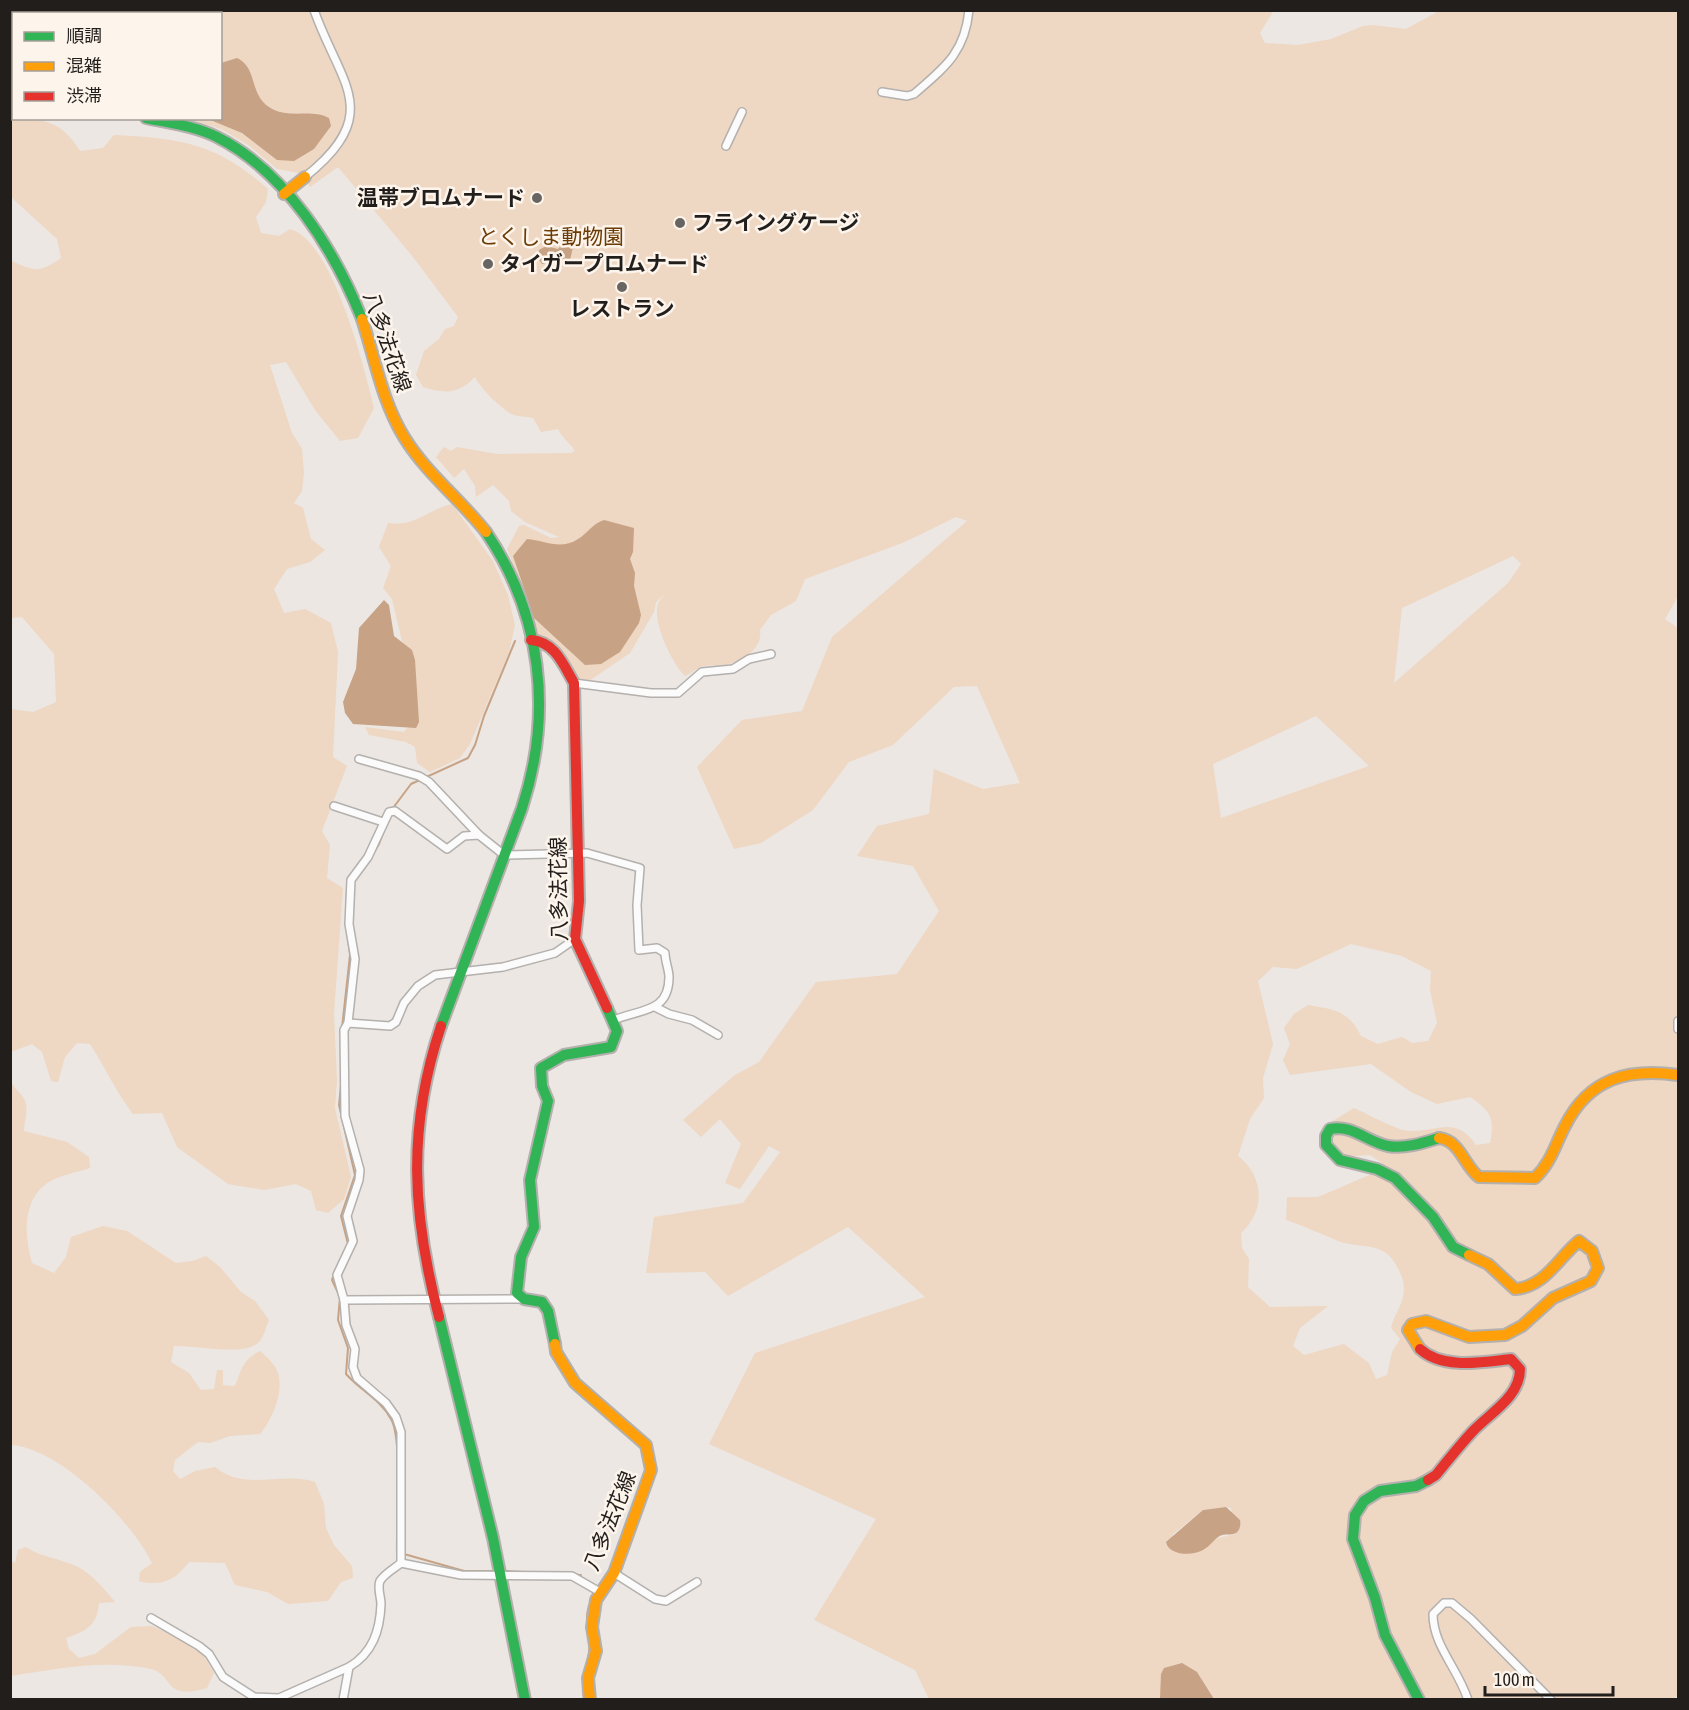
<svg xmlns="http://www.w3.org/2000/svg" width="1689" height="1710" viewBox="0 0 1689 1710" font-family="'Asap Condensed','Noto Sans JP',sans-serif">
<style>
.green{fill:#eed7c3;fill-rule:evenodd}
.water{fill:#c7a284}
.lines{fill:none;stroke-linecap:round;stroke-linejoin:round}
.stream{stroke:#c7a284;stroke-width:2}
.street-casing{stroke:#b3b0ad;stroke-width:10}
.fast-casing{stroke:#b3b0ad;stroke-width:14}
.slow-casing{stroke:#b3b0ad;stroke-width:14}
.jam-casing{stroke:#b3b0ad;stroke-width:14}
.street{stroke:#fcfbfb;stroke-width:7}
.fast{stroke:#30b455;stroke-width:10}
.slow{stroke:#ff9f0a;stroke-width:10}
.jam{stroke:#e5322d;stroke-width:10}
.poi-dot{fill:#686461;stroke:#fdf4ec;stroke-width:2}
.labels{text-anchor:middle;stroke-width:5;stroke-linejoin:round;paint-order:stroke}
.poi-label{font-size:21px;font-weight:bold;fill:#211e1b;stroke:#fdf4ec;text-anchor:start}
.park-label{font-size:21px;fill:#6b3b03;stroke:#fdf4ec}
.street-label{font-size:21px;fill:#211e1b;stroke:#fdf4ec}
</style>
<rect width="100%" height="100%" fill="#ece7e2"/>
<g class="green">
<path d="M102,10H1274L1260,33L1265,43L1298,45L1331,39L1363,26L1373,25L1406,29L1439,11H1678V596L1665,619L1678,628V1695L1674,1699H1214L1197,1672L1160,1694V1699H929L915,1670L814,1620L876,1519L709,1444L755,1353L925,1297L848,1227L728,1296L705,1272L646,1273L654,1217L743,1203L780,1152L769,1146L740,1189L725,1183L741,1144L720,1119L701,1137L683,1120L735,1075L759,1062L816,982L897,974L939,911L913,866L857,856L877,826L929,814L934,769L983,789L1020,783L977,686L954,687L893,745L849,762L813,810L761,843L734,849L697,767L742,720L802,711L832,637L967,521L956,517L905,542L805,579L796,601L771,615L760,630C763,649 743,660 726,665C718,667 709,664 701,667C695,669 691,674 685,676C672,664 650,618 659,602C663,595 672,589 675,586L656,602L654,612L630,653L589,681L578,682L545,638L535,634L520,580L507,549L519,526L524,525L551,538L559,537L525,522L511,511L509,501L493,485L476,497L475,486L464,469L454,478L436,457L444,447L451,451L457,447L497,454L571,453L575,451C569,441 564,441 558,429L541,432L533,418C527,416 519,417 514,415C502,410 480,388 475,377C459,394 445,394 423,387L416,375L424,351L439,339L445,329L454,326L458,317L413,257L338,167L310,187L299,173L277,169L248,145L221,129L187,119L220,118V14H99ZM1513,556L1521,564L1508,583L1394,683L1402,608ZM1316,716L1369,766L1221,818L1213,764ZM1351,944L1402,956L1431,971L1430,990L1437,1023L1428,1041L1412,1043L1402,1037L1378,1044L1361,1036C1348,1010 1335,1010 1308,1005L1294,1014L1284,1028L1290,1044L1283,1060L1290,1075L1371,1064L1411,1092L1437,1104L1470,1097C1491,1111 1495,1118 1490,1143L1476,1145C1455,1115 1439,1132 1410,1131C1397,1131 1368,1114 1354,1108L1328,1124L1324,1137L1341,1157L1370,1155L1382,1163L1374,1173L1318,1197H1287L1286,1220C1304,1226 1321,1234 1338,1241C1359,1249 1382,1241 1395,1263C1400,1271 1404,1280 1404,1289C1404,1304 1394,1314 1391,1328L1400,1339L1392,1352L1387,1375L1376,1379L1369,1363L1344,1344L1304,1355L1293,1346L1300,1328L1328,1306L1270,1307L1248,1287L1249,1259L1242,1248L1241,1233C1266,1211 1264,1176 1238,1156L1250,1119L1264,1098L1263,1078L1273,1044L1258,981L1273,967L1297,969ZM1226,1507L1231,1508L1235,1534L1215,1539L1207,1548L1172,1535L1203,1510Z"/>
<path d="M11,115L14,118C46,119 62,122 80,151L103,148L114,135C181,138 218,144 268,189L266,202L256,217L261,233L279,236L290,229C333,241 364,367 374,408L358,438L340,441L315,410L286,362L270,365L292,433L302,449L304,473L302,491L294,503L303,508L311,539L325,550L310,562L287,569L274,589L284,613L305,609L331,623L338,652L333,757L347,766L322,831L330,845L327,878L343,888L334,1014L337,1080L335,1108L351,1177L344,1199L328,1213L316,1210L311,1191L296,1184L264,1190L228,1184L177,1147L162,1113L133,1114C116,1092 105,1067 90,1044L77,1043L65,1057L58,1082L51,1081L42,1052L32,1044L11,1052V709L33,712L56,702L54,654L22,617L11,618L10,260C35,272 39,273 61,258L57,239L11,197Z"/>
<path d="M452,504L493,561L508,595L515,625L509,652L470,744L460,758L430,772L417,763L415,747L406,742L369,735L365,727L404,732L413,720L411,662L402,641L392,599L383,588L391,566L379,547L388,523C415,527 425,511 452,504Z"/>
<path d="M10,1080C13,1089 22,1092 25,1101C29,1112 24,1120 24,1131L67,1142L89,1157L90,1168C78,1172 60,1175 49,1182C22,1199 24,1235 32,1263L54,1273L66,1257L71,1237L103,1226L127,1231L176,1263L192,1261L206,1256L220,1267L241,1292L255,1301L269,1320C266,1326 264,1337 259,1342C244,1357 195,1345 174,1346L171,1362L189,1373L201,1390L214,1389L217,1370H223V1385L235,1386C241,1370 244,1358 260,1351C267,1357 275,1364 278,1373C284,1393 272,1420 260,1434L230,1436L210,1443L198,1442L175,1460L173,1471L180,1479L195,1471L215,1467C245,1492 282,1471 315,1482L324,1504L326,1528L334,1545L352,1566L353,1578L341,1582L328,1601L288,1604L267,1592L235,1585L225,1563L189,1562C176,1580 161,1587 139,1581L140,1572L152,1563C131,1520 60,1448 11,1445Z"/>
<path d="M26,1547C42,1558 60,1558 78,1567C92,1574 105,1590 115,1602L99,1603C97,1626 86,1631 66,1638L69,1649L79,1658L95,1654L131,1627L152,1626L177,1637L202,1652L214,1673L207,1688C162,1701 175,1675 151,1669C104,1659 56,1669 11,1676V1561L15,1563L18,1550Z"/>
</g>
<g class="water">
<path d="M237,58C258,68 249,94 269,107C288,120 310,108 329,118L331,126L314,149L294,161L277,160L242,133L208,119L220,118L221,63Z"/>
<polygon points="569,237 574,243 570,260 564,261 558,254 550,256 544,264 542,264 538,258 539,250 546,246 558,249"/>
<path d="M604,520L634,528L633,552L630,559L635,573L634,586L641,615L639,623L620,652L601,664L585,665L534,618L513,556L527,539C544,540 560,551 578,539C588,533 592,524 604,520Z"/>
<polygon points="384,600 389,605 394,636 412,650 415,660 419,722 416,728 353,724 345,713 343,702 356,669 359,628"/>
<path d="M1226,1507L1240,1520C1241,1525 1240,1530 1236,1533C1233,1535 1226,1534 1222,1535C1214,1538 1211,1546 1203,1550C1193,1556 1169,1556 1166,1542L1203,1510Z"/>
<polygon points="1182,1663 1197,1672 1214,1699 1160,1699 1161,1674 1164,1668"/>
</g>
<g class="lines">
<g class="stream">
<polyline points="393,808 411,784 468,758 475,745 484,716 515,641"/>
<polyline points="365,867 379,844 383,833"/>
<polyline points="346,927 347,891"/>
<polyline points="342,1028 350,955 348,938"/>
<polyline points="341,1040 341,1055"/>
<polyline points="341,1085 339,1105 355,1175 341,1216 348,1244"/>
<path d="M334,1274L332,1280L340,1297L338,1320L348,1348L346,1374C360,1390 381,1400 391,1419C403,1439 396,1525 397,1552L464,1571H496"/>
<polyline points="505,1571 581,1575"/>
<path d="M584,1700C580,1678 586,1672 589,1652C592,1635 583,1626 589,1605"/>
</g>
<g class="street-casing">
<g id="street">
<path d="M882,92L907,96L914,94C944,68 965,53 969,10"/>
<polyline points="726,146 742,112"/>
<path d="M305,177C385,113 340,84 314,10"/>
<polyline points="574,683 651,693 678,693 702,672 733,669 749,659 771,654"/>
<polyline points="359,759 419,776 429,782 479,835"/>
<polyline points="334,806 383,822"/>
<polyline points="655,1007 669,1014 692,1020 718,1035"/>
<polyline points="1678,1021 1678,1029"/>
<path d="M348,1023L355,959L349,924L351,880L368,857L389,812L395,811L447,849L464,836L479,835L504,855L587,853L640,868L637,905L639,950L657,948L665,953C665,961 669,970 669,977C669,1013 640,1009 614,1020"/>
<polyline points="524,1299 344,1300 337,1275 353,1241 347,1216 359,1180 360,1170 345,1116 344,1030 348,1023 390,1026 396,1022 404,1003 418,986 435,975 503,967 555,953 575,939"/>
<polyline points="344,1300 346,1325 355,1349 353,1367 357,1378 386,1403 396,1417 401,1432 401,1563"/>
<polyline points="614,1573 655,1599 666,1601 697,1582"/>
<polyline points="151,1618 199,1646 209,1654 223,1677 254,1697 279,1698 349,1667"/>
<path d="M343,1700L349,1667C373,1653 380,1630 381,1604C381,1597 377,1588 380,1581C384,1574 395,1568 401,1563L461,1575L572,1576L600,1592"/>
<path d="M1468,1700C1458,1668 1433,1646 1433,1614L1444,1603H1452L1471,1619L1551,1700"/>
</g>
</g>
<g class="fast-casing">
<g id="fast">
<path d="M146,118C169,123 195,126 217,137C286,172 334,249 362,319"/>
<path d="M441,1026L522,808C553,713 542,615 486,532"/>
<path d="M1439,1138C1423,1143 1405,1149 1388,1146C1367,1142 1352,1124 1330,1129L1326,1136V1145L1340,1160L1377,1169L1395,1178L1433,1217L1453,1247L1469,1255"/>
<polyline points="439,1317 493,1538 525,1700"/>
<polyline points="555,1344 548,1311 542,1302 524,1299 517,1293 521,1257 534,1227 530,1180 548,1101 542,1086 541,1068 564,1055 611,1047 617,1031 607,1008"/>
<polyline points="1419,1700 1385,1635 1375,1598 1353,1539 1355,1515 1364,1501 1380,1491 1416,1486 1428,1480"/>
</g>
</g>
<g class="slow-casing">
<g id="slow">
<polyline points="10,99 14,99"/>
<polyline points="284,194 305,177"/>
<path d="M362,319C375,359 382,401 404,437C426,473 460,499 486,532"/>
<path d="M1439,1138C1460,1140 1464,1166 1479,1177L1535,1178C1551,1163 1555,1145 1565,1126C1589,1078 1628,1068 1678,1075"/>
<polyline points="555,1344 556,1352 575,1383 646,1445 651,1470 614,1573 596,1600 592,1627 596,1651 588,1678 590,1700"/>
<path d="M1420,1349L1408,1330L1412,1324L1426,1321L1469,1337L1505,1335L1522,1326L1553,1298L1591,1281L1598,1268L1592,1251L1579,1241C1558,1258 1545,1287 1515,1289L1488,1264L1469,1255"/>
</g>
</g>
<g class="jam-casing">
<g id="jam">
<path d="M531,640C555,642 563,664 574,683L579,901L575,939L607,1008"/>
<path d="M439,1317C412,1214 407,1128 441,1026"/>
<path d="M1420,1349C1443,1370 1483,1362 1511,1359L1520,1369C1520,1397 1490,1413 1473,1431C1460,1445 1448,1460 1436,1475L1428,1480"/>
</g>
</g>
<use href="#street" class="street"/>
<use href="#fast" class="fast"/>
<use href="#slow" class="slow"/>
<use href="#jam" class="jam"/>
</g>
<g class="poi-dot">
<circle cx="537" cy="198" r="6"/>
<circle cx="680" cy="223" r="6"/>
<circle cx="488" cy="264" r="6"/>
<circle cx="622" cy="287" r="6"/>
</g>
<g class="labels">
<g class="poi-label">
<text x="525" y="205" text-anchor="end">温帯ブロムナード</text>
<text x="692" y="230">フライングケージ</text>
<text x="500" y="271">タイガープロムナード</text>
<text x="622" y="316" text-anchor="middle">レストラン</text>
</g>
<g class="park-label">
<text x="551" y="244">とくしま動物園</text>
</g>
<g class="street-label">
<text transform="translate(387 342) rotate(71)" y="7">八多法花線</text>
<text transform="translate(559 889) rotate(-91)" y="7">八多法花線</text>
<text transform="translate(610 1521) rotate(-68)" y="7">八多法花線</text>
</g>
</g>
<rect width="1689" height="1710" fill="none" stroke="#211e1b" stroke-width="24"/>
<rect x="12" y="12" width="210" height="108" fill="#fdf4ec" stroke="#a59e98" stroke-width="1.5"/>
<rect x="24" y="32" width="30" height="9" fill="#30b455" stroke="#a59e98" stroke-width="1.5"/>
<text x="66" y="42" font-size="18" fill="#211e1b">順調</text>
<rect x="24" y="62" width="30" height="9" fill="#ff9f0a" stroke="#a59e98" stroke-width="1.5"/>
<text x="66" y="72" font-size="18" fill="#211e1b">混雑</text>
<rect x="24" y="92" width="30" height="9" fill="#e5322d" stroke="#a59e98" stroke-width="1.5"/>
<text x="66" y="102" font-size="18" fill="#211e1b">渋滞</text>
<path d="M1485 1686v9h128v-9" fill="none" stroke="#211e1b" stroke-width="3"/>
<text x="1494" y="1686" font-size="18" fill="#211e1b" stroke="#fdf4ec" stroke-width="4.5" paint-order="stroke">100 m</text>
</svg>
